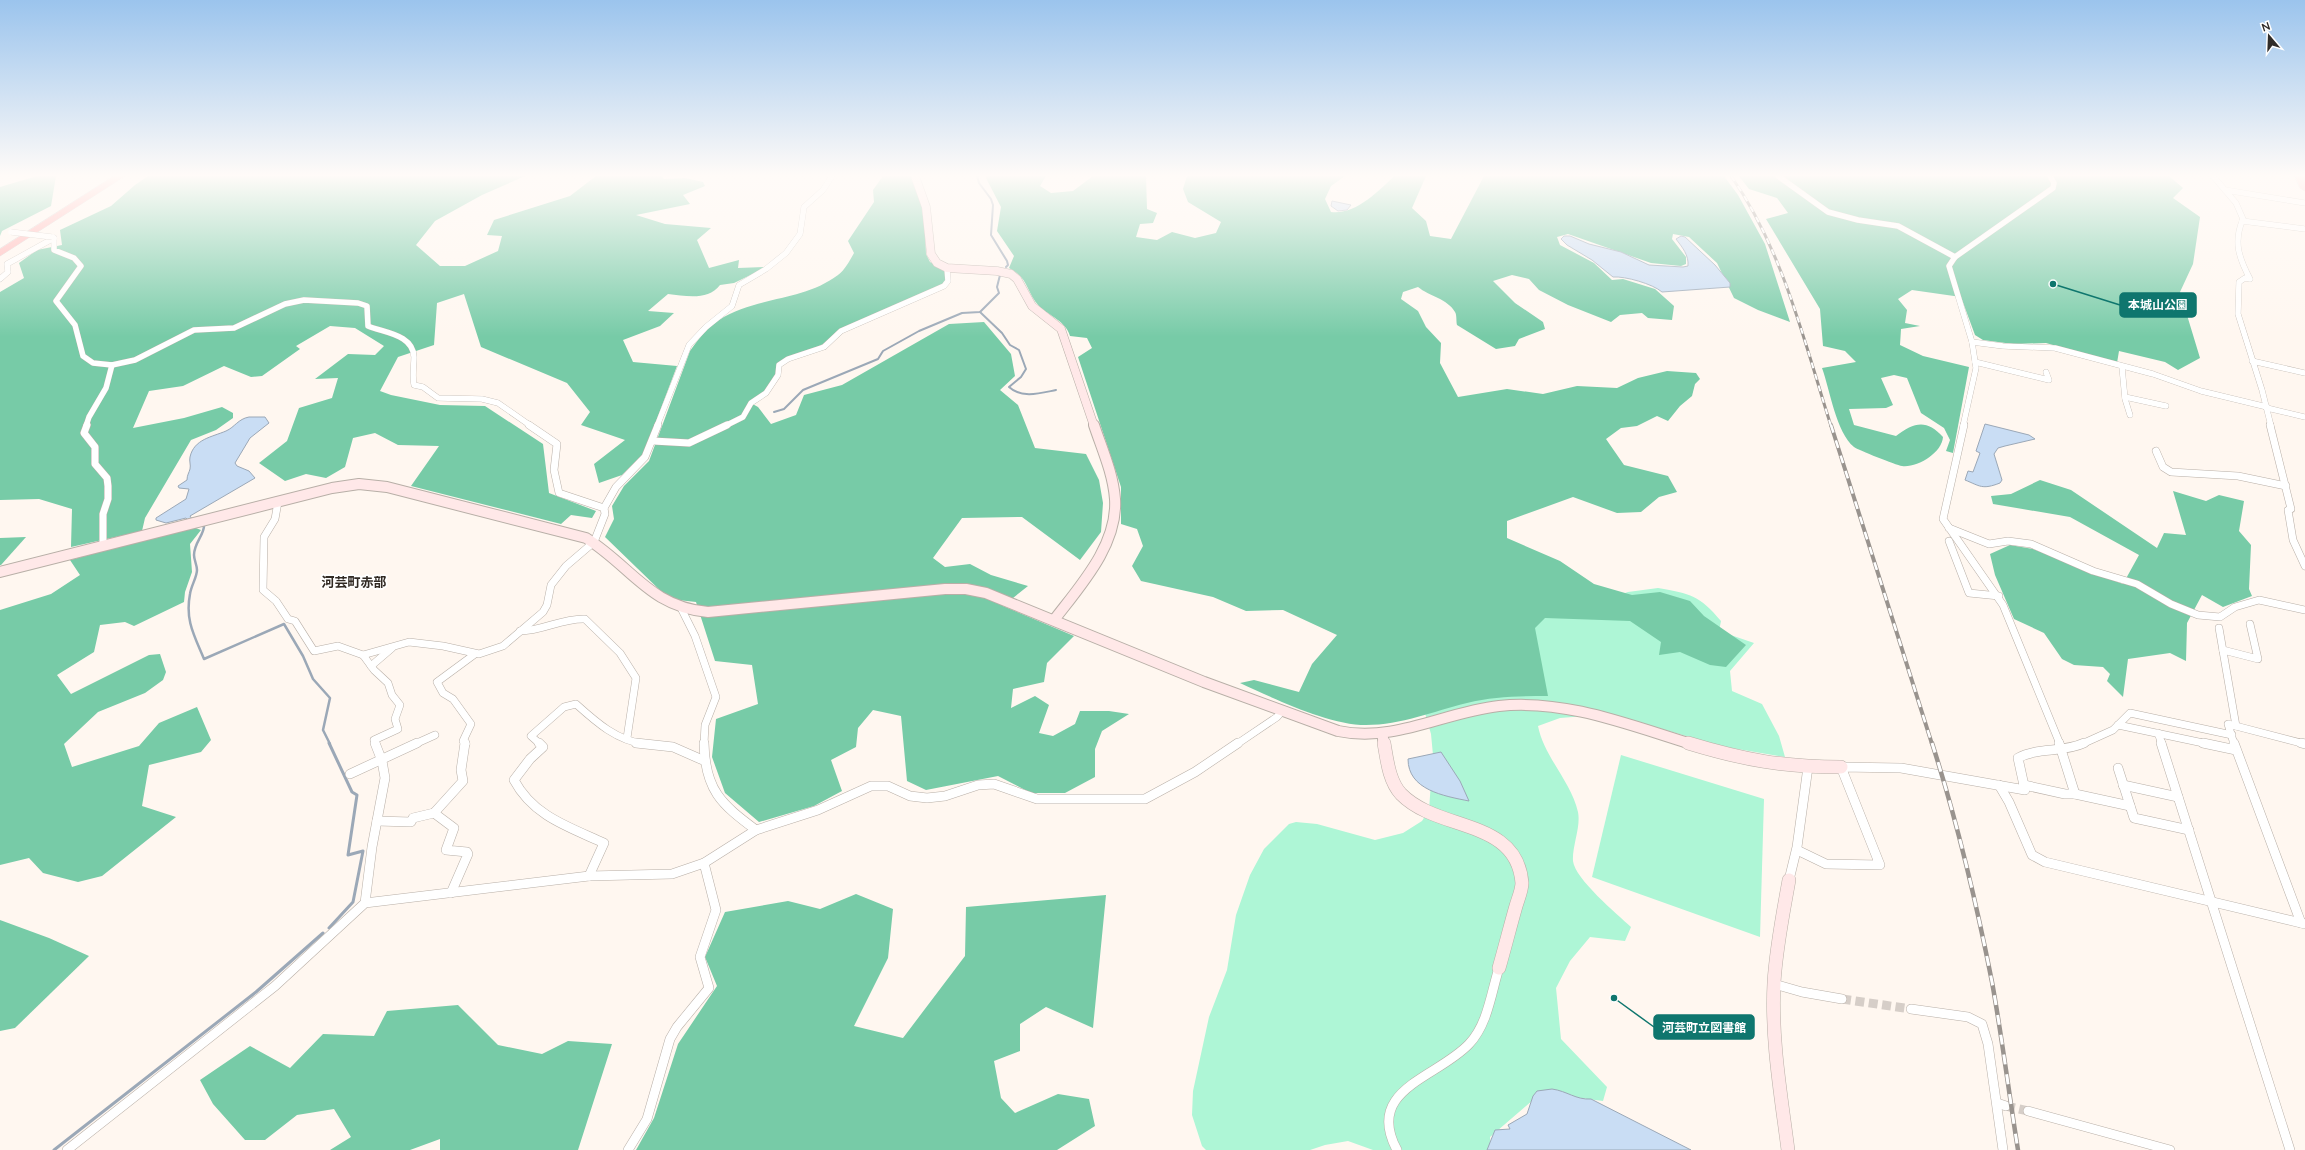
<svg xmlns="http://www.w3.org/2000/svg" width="2305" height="1150" viewBox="0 0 2305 1150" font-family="'Nunito Sans','Noto Sans JP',sans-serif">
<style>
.green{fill:#aef6d6}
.forest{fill:#77cba7}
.water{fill:#c9ddf4;stroke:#9ba8b7}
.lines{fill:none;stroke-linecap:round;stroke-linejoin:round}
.stream-far2{stroke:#9ba8b7;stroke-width:2}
.stream-far1{stroke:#9ba8b7;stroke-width:2.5}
.stream{stroke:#9ba8b7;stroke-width:3}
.street-tunnel{stroke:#d6cec8;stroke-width:9;stroke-dasharray:9 4.5;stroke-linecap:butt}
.street-far2-casing{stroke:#b8afa7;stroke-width:6}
.street-far1-casing{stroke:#b8afa7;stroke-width:8}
.street-casing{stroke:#b8afa7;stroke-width:10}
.secondary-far2-casing{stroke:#b8afa7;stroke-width:9}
.secondary-far1-casing{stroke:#b8afa7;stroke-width:12}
.secondary-casing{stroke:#b8afa7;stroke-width:14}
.highway-casing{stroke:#d6d5d4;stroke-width:1}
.street-far2{stroke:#fff;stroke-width:5.5}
.street-far1{stroke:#fff;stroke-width:7}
.street{stroke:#fff;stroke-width:9}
.secondary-far2{stroke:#ffe8e8;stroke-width:8}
.secondary-far1{stroke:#ffe8e8;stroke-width:10}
.secondary{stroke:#ffe8e8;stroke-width:13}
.highway{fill:#ffb1b2;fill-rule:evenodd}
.rail-far2-casing{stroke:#99938e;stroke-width:3}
.rail-far1-casing{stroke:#99938e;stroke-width:4}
.rail-casing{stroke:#99938e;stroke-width:4.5}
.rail-far2{stroke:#fff;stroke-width:2;stroke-dasharray:6;stroke-linecap:butt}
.rail-far1{stroke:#fff;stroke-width:2.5;stroke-dasharray:8;stroke-linecap:butt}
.rail{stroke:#fff;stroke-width:3;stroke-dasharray:10;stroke-linecap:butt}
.street-bridge-casing{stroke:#b8afa7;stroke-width:6;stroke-linecap:butt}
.street-bridge{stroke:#fff;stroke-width:5.5}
.labels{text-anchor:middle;stroke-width:3.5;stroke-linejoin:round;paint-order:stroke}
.quarter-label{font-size:13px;font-weight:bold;fill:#312a24;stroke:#fff}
.leader{fill:none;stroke:#0f766e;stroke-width:1.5}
.callout-dot{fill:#0f766e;stroke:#fff;stroke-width:1.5}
.callout{fill:#0f766e;stroke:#0f766e;stroke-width:1.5}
.callout-label{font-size:12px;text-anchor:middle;font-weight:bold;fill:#fff}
</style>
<rect width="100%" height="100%" fill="#fff7f0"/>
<g class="green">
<path d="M1658,588C1691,594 1699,595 1721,621L1719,631L1754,643L1730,671L1732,691L1762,704L1779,736L1785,757L1720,746L1611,714L1560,718L1538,726C1544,757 1571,781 1578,812C1581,827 1572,846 1573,861C1575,879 1617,914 1631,927L1625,941L1590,937L1570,961L1556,988L1561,1039L1607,1087L1603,1101L1541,1093L1490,1137L1491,1150H1373L1348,1141L1325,1145L1310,1150H1206L1202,1146L1192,1115L1193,1091L1209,1017L1227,970L1236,915L1250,875L1264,849L1289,824L1296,822L1317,824L1375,840L1403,833L1422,821L1429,810L1433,755L1431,734L1423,706L1528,620L1583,608L1628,592Z"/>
<polygon points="1621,755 1764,799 1760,937 1592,877"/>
</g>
<g class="forest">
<polygon points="37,176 56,176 51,206 2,231 0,236 0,187"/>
<path d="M148,176H525L482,195L435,221L416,245L440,266H465L498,251L502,236L487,235L494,220L570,196L596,176H662L664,179L685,178L703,182L705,186L683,195L690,204L636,215L665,224L711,228L697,240L709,268L739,260L738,268L767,267L734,283L720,285C708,301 686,296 668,294L648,311L674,313L660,326L623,340L633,362L677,366L644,453L622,475L599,483L594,464L625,440L581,425L590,412L567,383L481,347L464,294L437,303L434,345L398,357L380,391L391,395L440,405L485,406L543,444L549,493L596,511L592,518L571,515L561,524L411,486L439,446L398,445L375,433L353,438L345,467L326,478L306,474L285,481L259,463L287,441L299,408L332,398L338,378L315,379L348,354L375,355L384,346L355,328L330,326L296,346L300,349L262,376L251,377L224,366L183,386L149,391L133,428L184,418L222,407L233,413V418L216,430L191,440L145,518L142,531L71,547L72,509L39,499L0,500V292L24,278L19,263L37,250L62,245L60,230L111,206L135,185Z"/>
<path d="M883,176H912L924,208L926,254L930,262L946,271L947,280L943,285L842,329C826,345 809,353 787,357L765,392L749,402L758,407L771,424L796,415L804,395L842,385L949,324L984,322L1011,354L1015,376L1000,390L1018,405L1035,448L1086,454L1099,480L1103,503L1101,532L1080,560L1022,517L962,518L933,558L945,567L970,564L991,575L1028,586L1003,606L1074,636L1047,663L1044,682L1013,689L1011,708L1035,696L1049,705L1039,733L1053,736L1075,724L1080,711H1109L1129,714L1102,731L1095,749V777L1065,793H1031L998,776L926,790L907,781L901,716L873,710L858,728L856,747L831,760L842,791L814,806L759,822L725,793L712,757L716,719L758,704L752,665L715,661L696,602L669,599L605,537L614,519L612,506L624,486L649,461L690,351C698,340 707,327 719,320C756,296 802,302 838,275C845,270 850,260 854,253L848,241L874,202L873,190Z"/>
<path d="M987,176H1046L1040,186L1051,193L1073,191L1093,176H1146L1147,209L1157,213L1153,223L1140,224L1136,237L1157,240L1172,232L1195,238L1216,233L1221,222L1188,202L1183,189L1187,176H1345L1331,186L1325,199L1331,212C1355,215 1378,192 1394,176H1426L1412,208L1426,221L1430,236L1451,239L1484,176H1724L1738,195L1765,244L1790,322L1758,310L1734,298L1717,263L1689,237L1673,234L1672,239L1686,257V264L1681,266L1651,263L1568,234L1557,237L1560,245L1594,263L1612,280L1623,279L1655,289L1674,306L1672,320L1648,318L1642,313L1620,315L1611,322L1568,305L1539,290L1529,279L1512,275L1493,281L1515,303L1543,322L1545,329L1519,339L1515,346L1496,349L1457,325C1456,321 1457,315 1455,312C1448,299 1429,296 1418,287L1403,292L1401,299L1418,311L1426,327L1441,343L1440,363L1458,397L1507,389L1543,394L1577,386L1617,388L1638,378L1667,371L1696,373L1700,379L1695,384L1692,396L1680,406L1668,421L1657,416L1637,426L1621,428L1606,439L1624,465L1668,476L1677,492L1659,497L1641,512L1617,513L1573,497L1507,521V538L1560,561L1594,584L1632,595L1660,592L1690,601L1704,616L1746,645L1726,667L1710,665L1680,652L1659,655L1661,642L1630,621L1545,618L1535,628L1548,696C1520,696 1494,696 1467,703C1434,711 1401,725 1366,725C1328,725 1275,699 1240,683L1254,680L1299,692L1312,664L1337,635L1283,610L1246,611L1213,597L1141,581L1132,566L1143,546L1137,529L1121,524V487L1078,357L1092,348L1087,338L1070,336C1066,321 1049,316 1039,306C1026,292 1029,278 1009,268L1014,256L997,231L1001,207L986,178Z"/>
<path d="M1739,176H2169L2183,188L2173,198L2200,217L2193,264L2180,292L2200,358L2178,370L2165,362L2119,351L2117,363L2046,343L2013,344L1983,340L1975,335L1961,297L1912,290L1898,299L1907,310L1905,323L1920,326L1901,329L1900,345L1923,356L1969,367L1953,453L1946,451L1950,440L1944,428L1921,413L1907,378L1894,375L1881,378L1893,405L1886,408L1849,409L1854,425L1896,436C1914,422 1927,419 1943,437C1942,453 1917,468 1902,466C1896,465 1858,450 1854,447C1836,432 1830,390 1822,368L1856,362L1845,351L1823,346L1820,309L1766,219L1788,213L1777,198L1749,189Z"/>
<polygon points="2040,480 2071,490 2157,548 2164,533 2186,535 2173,491 2206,501 2219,495 2244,501 2239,531 2251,545 2249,589 2252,596 2223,607 2202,595 2187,623 2186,661 2170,653 2128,659 2123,697 2107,681 2110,674 2103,667 2074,665 2062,659 2044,633 2014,619 1995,575 1990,554 2010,545 2033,549 2123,584 2139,555 2070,517 1993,504 1991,496 2011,494"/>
<polygon points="193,527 201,530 190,544 192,572 185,592 184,602 134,626 125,622 100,625 94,652 57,675 71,694 149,655 160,654 166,672 163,680 145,693 98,712 64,744 72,767 139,746 159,723 197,707 211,740 201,752 149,765 142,806 176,817 102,876 78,882 43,873 29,858 0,865 0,610 51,594 80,575 70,560"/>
<polygon points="26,537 1,565 0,565 0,538"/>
<polygon points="856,894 893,909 888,958 854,1026 903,1038 965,956 966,907 1106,895 1093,1028 1046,1007 1020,1024 1020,1051 994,1061 1001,1098 1015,1113 1058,1094 1089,1099 1095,1126 1057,1150 636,1150 654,1118 678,1044 717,986 705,957 725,912 788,901 820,909"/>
<polygon points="0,920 49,938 89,956 15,1028 0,1031"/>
<polygon points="458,1005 498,1045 542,1054 568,1041 612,1044 578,1150 440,1150 440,1139 410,1150 330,1150 351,1137 334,1109 297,1115 265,1140 245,1140 213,1104 200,1080 250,1046 290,1068 323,1034 374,1036 387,1011"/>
</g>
<g class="water">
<polygon points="1332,201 1351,205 1347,210 1338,211 1331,206"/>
<path d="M1564,236H1570L1589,244L1621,252L1649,265L1683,267L1688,266C1689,255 1682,247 1676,239L1681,236L1685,237L1715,265L1730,283V287L1662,292C1653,284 1625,276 1613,277L1592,260L1567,245L1561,239Z"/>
<path d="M249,417H265L269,423L250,438L235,463L237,466L249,471L255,478L190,516L192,519L189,521L186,518L166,523L156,520V518L186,499L189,489L179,488L178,486L187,480C187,475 189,473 190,469C191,465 189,461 190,457C194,439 212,437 226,431C235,427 238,419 249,417Z"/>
<path d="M1985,424L2029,435L2035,439L2005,446L1998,448L1994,454L2002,480L2000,483C1982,490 1980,486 1965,480L1968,471L1973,472L1980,453L1976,451Z"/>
<path d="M1441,752L1460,781L1469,801C1444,796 1408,790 1408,759Z"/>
<path d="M1552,1089C1567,1091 1576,1100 1591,1099L1691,1150H1487L1495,1130L1510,1129L1508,1125L1527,1114L1533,1096L1537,1091Z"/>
</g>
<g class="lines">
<g class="stream-far2">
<polyline points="977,176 979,183 991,199 993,205 991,235 1007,261 1008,265 1006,267"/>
<path d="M980,312L1002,333L1010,345L1019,350L1026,369L1021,377L1009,387C1022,399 1041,393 1056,390"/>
<polyline points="774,412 784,409 803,390 878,359 883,351 919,331 962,313 980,312 999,293 997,287 1000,275"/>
</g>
<path class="stream-far1" d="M204,526C204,535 194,543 194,555C194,560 197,565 197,570C197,577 191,586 190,594C185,620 194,635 204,659L284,624L303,656L313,679L330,698L323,730L330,744"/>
<g class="stream">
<polyline points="329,928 353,902 363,851 348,855 357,795 352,792 329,743"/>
<polyline points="54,1150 256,992 323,933"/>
</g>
<g class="street-tunnel">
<polyline points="1842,999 1911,1009"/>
<polyline points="2006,1106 2028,1111"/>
</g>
<g class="street-far2-casing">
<g id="street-far2">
<polyline points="1778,176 1828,212 1858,220 1898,226 1955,257"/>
<path d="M2213,176L2236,203L2243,219C2233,242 2239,258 2250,279L2245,278L2239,282L2238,314L2262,390L2271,426"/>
<polyline points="2225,190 2305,203"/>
<polyline points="2242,221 2305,229"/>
<path d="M54,238V250L74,258L81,266L56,301L75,325L83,356L93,363L112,365L135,360L194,330L234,328L285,304L304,300L358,303L367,306L368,326C384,333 413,334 414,357C414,366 412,376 414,385L423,387L438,398L482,399L498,403L531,426"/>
<polyline points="0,279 8,272 7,264 54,238"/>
<polyline points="1972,342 2003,346 2055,348 2153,374 2201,391 2267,407"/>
<polyline points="2252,361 2305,373"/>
<polyline points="1975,362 2049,380 2046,372"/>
<polyline points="2122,367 2125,399 2130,415"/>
<polyline points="2125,397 2166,406"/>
<polyline points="2267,408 2305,417"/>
<polyline points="86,426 89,417 106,388 112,365"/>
<polyline points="657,426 689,345 706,327 732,306 739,285 766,269 786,253 800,234 804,207 823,190 832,176"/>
<polyline points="725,426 743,417 751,403 766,393 778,375 779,365 788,359 824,347 841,331 944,286 948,281 947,268"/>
<polyline points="1963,426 1976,368 1972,342 1949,266 1955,257 2053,188 2054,183 2050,176"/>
</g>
</g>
<g class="street-far1-casing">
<g id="street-far1">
<polyline points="87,425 84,433 95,447 95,464 107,478 108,486 108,499 103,514 103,546"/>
<polyline points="529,425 557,444 554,470 559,493 604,508"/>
<polyline points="1964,425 1943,519 2003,605 2060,744"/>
<polyline points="2270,425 2291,509 2288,510 2293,540 2305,566"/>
<polyline points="653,441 689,443 727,425"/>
<polyline points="2156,451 2163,467 2171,472 2238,476 2286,486"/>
<polyline points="278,502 275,519 264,537 263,590 276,601 288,619 295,621 314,651 338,646 363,655 374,670 388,683 392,695 400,705 395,719 398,729 374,740 376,744"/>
<polyline points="1949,528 1989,544 2008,541 2031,544 2093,571 2137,584 2171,604 2198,615 2220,617 2235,607 2259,600 2305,610"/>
<polyline points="1949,541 1969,593 1999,596"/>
<polyline points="682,610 695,636 716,697 705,725 704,744"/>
<polyline points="2219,628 2236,726"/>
<path d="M520,631C543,631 562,618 585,619L620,653L636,678L627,738"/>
<polyline points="2223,650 2258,659 2250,624"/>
<polyline points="363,655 409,642 443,646 479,654 503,646 543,612 547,605 551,585 566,566 594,542 605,514 604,508 616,487 645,457 658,425"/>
<polyline points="371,666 392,648"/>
<polyline points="2118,725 2208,744"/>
<polyline points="2158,733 2162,744"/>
<polyline points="415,744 435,735"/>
<polyline points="466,744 463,741 471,724 453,699 443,693 437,682 475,654"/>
<path d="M540,744L531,736L564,707L576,704C596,722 617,741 645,744"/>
<polyline points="1237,744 1277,717 1282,711"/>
<polyline points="2082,744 2113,730 2130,713 2232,735"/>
<polyline points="2234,744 2228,724 2305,744"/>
</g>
</g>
<g class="street-casing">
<g id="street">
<path d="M539,743L543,747L530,759L514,780C533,816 569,827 604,843L589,876"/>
<polyline points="636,743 673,747 705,761"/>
<path d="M704,743C705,790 721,804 756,830"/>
<polyline points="2161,743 2290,1150"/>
<polyline points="2203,743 2236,750"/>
<polyline points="2234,743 2301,923"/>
<polyline points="2301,743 2305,744"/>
<polyline points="2118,768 2134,818 2189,830"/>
<polyline points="350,774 417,743"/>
<polyline points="1999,785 2009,802 2032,855 2045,862 2305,924"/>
<polyline points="2024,785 2065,794 2075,794 2059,743"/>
<polyline points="2123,785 2178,797"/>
<polyline points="2075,794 2130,806"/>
<polyline points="434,813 454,828 446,850 467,852 468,854 451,893"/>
<polyline points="377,821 411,822 413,818 434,813 463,781 461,770 465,743"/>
<path d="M1797,850L1826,864L1880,865L1841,767L1901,768L2025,790L2018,758C2037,747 2063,753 2084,743"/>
<polyline points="1789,880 1797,847 1808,767"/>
<polyline points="365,903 372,847 385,778 382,761 375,743"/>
<polyline points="1774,984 1802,992 1842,999"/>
<polyline points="1911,1009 1968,1017 1982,1024 1988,1044 2003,1150"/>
<polyline points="1997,1103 2006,1106"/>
<polyline points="2028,1111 2170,1150"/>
<polyline points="67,1150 275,986 365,903 589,876 672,874 704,863 756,830 818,810 871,786 888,786 910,796 927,798 945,796 978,785 994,784 1037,799 1145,799 1195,772 1238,743"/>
<polyline points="628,1150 647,1119 670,1039 677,1027 709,988 700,957 716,910 704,863"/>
<path d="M1397,1150C1364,1089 1437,1078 1469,1044C1488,1024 1491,993 1499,968"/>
</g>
</g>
<g class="secondary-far2-casing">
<polyline id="secondary-far2" points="915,176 926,207 931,254 937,263 947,268 997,271 1011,274 1017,279 1032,306 1061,329 1094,426"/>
</g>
<g class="secondary-far1-casing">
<g id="secondary-far1">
<path d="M0,572L332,488L359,484L387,487L586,538C632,567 650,607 708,612L945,589H966L986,593L1204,682L1338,731C1395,743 1444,712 1499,706C1565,699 1629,725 1691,744"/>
<path d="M1054,620C1080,586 1118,545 1115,499C1113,473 1102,449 1094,425"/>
<polyline points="1382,733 1384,744"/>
</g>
</g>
<g class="secondary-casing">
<g id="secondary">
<path d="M1384,743C1387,760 1389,781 1401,794C1438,832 1517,818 1522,883C1522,890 1518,899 1516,906C1510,927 1505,947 1499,968"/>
<path d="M1688,743C1744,760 1783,767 1841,767"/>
<path d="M1788,1150C1781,1095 1771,1039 1774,983C1776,948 1783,914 1789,880"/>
</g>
</g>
<g class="highway-casing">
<g id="highway">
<polygon points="114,176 125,176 0,256 0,249"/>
<polygon points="2295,176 2305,176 2305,191 2300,188"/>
</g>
</g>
<use href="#street-far2" class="street-far2"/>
<use href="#street-far1" class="street-far1"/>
<use href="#street" class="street"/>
<use href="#secondary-far2" class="secondary-far2"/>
<use href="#secondary-far1" class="secondary-far1"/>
<use href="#secondary" class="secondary"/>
<use href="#highway" class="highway"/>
<g class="rail-far2-casing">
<path id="rail-far2" d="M1731,176C1783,250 1804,341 1831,426"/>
</g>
<g class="rail-far1-casing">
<polyline id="rail-far1" points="1831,425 1932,744"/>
</g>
<g class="rail-casing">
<path id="rail" d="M1932,743C1957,821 1976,901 1992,982C2002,1037 2009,1094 2018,1150"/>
</g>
<use href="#rail-far2" class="rail-far2"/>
<use href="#rail-far1" class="rail-far1"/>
<use href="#rail" class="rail"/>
<g class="street-bridge-casing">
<polyline id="street-bridge" points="11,232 52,237"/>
</g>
<use href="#street-bridge" class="street-bridge"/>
</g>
<linearGradient id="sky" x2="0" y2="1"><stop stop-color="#9bc4ed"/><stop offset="0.52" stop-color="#fffbf8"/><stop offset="1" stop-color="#fffbf8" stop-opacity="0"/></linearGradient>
<rect width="2305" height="337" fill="url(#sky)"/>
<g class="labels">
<g class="quarter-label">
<text x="354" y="587">河芸町赤部</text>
</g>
</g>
<path class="leader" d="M2053 284L2120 305M1614 998L1654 1027"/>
<g class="callout-dot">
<circle cx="2053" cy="284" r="4"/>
<circle cx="1614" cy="998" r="4"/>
</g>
<g class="callout">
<rect x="2120" y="293" width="76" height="24" rx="4"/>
<rect x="1654" y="1015" width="100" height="24" rx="4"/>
</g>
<g class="callout-label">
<text x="2158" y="309">本城山公園</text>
<text x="1704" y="1032">河芸町立図書館</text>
</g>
<g transform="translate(2269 36) rotate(341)" stroke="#ffffff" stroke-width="3" paint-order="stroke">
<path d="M0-3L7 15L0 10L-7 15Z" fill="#302c29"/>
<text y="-6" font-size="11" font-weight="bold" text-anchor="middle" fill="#302c29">N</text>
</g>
</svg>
